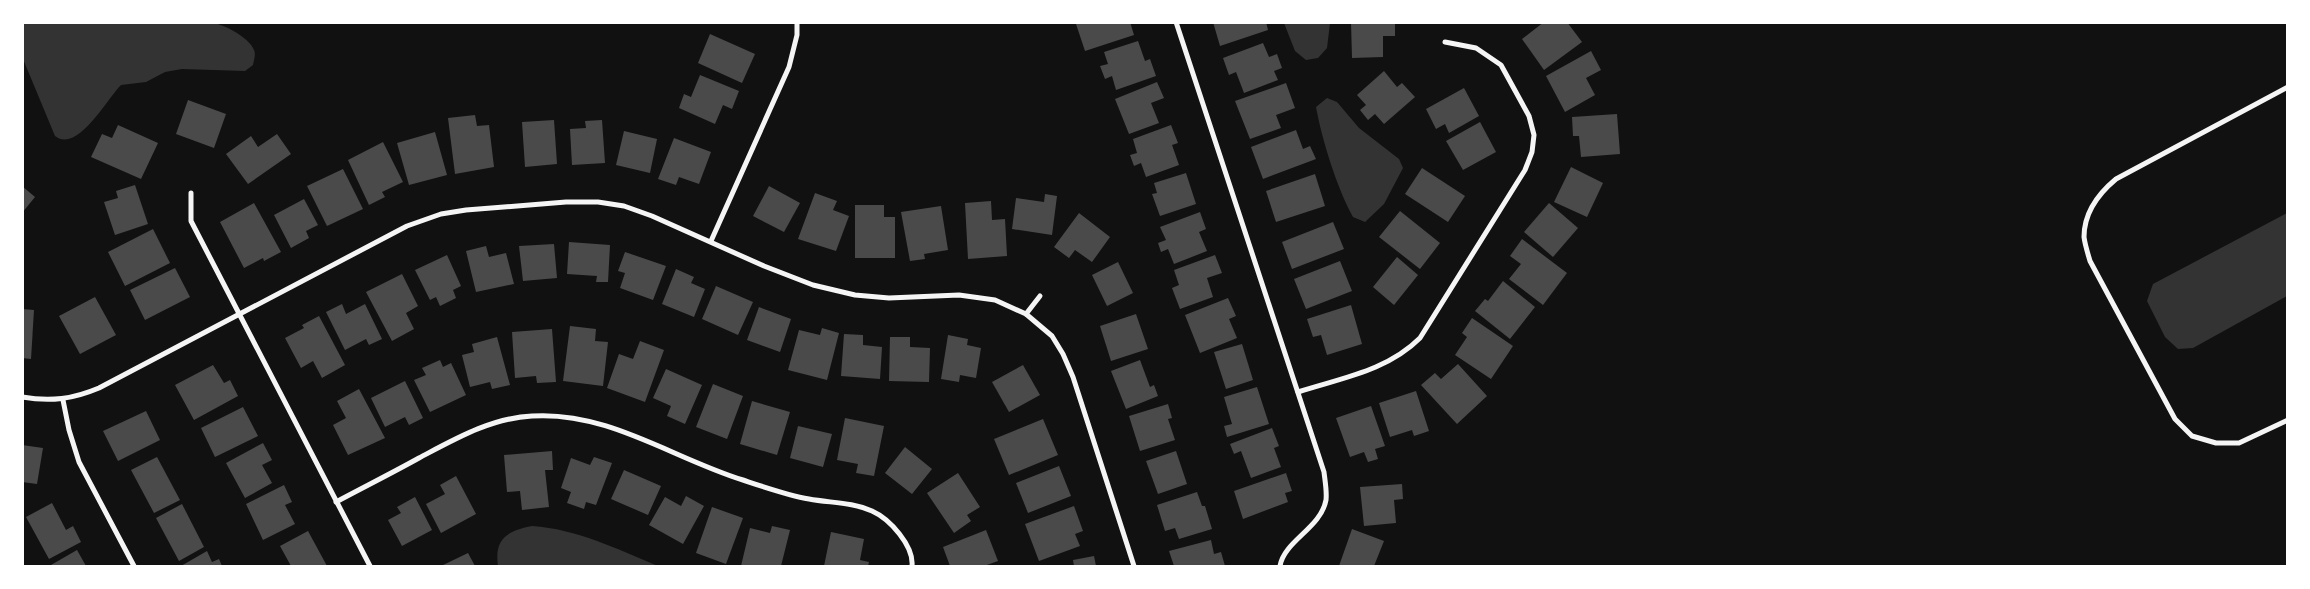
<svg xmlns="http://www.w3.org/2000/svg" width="2310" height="589" viewBox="0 0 2310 589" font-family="'PT Sans',sans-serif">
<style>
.water{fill:#333}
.building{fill:#4a4a4a}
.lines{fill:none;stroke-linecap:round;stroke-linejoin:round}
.minor{stroke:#f5f5f5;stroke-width:5}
</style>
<rect width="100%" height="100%" fill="#111"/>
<g class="water">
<path d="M27,23L185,22C194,25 200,22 208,22C222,23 249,37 254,50C256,54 254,60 253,65L245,71L182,69L165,72L146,82L121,85C107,99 77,154 55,136L23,59V24Z"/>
<polygon points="1284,23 1330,23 1327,48 1318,58 1306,60 1295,51"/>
<path d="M1327,98L1337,102L1359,128L1399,159L1403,168L1384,204L1365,222L1353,217C1337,188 1322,140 1316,107Z"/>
<polygon points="2287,213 2287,296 2193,348 2178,349 2165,337 2147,301 2153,284"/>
<path d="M532,526C577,529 617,549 658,566H498C494,539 507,531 532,526Z"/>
</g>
<g class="building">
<polygon points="1079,22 1130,22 1134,35 1085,51 1076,24"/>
<polygon points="1213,22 1266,22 1268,30 1220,46"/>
<polygon points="1351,22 1395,22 1395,36 1383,36 1383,57 1352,58"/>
<polygon points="1544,22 1567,22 1582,42 1544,70 1522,39"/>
<polygon points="710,34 755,54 742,83 698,63"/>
<polygon points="1138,41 1145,61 1150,59 1156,76 1116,90 1112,76 1105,79 1100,66 1108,64 1104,52"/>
<polygon points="1263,43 1269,57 1277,54 1282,68 1274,71 1278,80 1244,93 1236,72 1229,75 1223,58"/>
<polygon points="1591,51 1601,70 1586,78 1595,95 1565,112 1546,76"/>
<polygon points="1384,71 1397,87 1402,83 1415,97 1384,124 1375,114 1368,120 1360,110 1366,105 1357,95"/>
<polygon points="700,75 739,91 732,109 723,105 715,124 679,108 684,94 691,97"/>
<polygon points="1157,82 1164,98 1151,103 1159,123 1129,134 1115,99"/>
<polygon points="1286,83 1295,108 1276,115 1281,128 1250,139 1235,101"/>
<polygon points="1464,88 1479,116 1449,133 1445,124 1436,129 1426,109"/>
<polygon points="188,100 226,114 214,148 176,134"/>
<polygon points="1617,114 1620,154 1581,157 1579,136 1573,136 1572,117"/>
<polygon points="475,115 477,126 489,125 494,167 455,174 448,118"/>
<polygon points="554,120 557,164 525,167 522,122"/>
<polygon points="602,120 605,163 572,165 570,129 586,128 585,121"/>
<polygon points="1480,122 1496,152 1463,170 1446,141"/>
<polygon points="118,125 158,143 141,179 91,157 102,134 112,138"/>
<polygon points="1171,125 1178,143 1172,145 1179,165 1146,177 1141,163 1134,166 1130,155 1137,153 1133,139"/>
<polygon points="1296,130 1303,149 1310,146 1316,159 1263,179 1251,147"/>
<polygon points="624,131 657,139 650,173 616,165"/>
<polygon points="435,132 447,175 409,185 397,143"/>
<polygon points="277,134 291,154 248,184 226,154 251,136 258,147"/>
<polygon points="674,138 711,152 699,184 679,177 676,185 658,179"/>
<polygon points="383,142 403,182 382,192 385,197 369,205 348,160"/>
<polygon points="1571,167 1603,183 1587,217 1554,202"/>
<polygon points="1422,168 1465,196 1448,222 1405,194"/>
<polygon points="343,169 363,209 327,226 307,186"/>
<polygon points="1186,173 1196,204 1160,216 1152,194 1157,193 1154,183"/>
<polygon points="1315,174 1325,206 1276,222 1266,191"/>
<polygon points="135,185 148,224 115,235 104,202 118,198 116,191"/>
<polygon points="22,186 35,197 22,213"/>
<polygon points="769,186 800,203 784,232 753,216"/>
<polygon points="815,193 837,201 833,210 849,216 836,251 798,239"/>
<polygon points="1045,194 1057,196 1052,235 1012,229 1016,198 1044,202"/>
<polygon points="304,199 318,225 306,231 309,238 291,248 274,215"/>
<polygon points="991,201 992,220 1005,219 1007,256 968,259 965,203"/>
<polygon points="254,203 281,252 264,261 263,258 244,268 220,222"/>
<polygon points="1549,203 1578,228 1553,257 1524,232"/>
<polygon points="855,205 884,205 884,217 895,217 895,258 855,258"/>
<polygon points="941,206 948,250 924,254 925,259 910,261 901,212"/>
<polygon points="1400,211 1440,243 1420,269 1379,237"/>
<polygon points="1200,212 1206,229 1199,232 1207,251 1174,264 1168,249 1161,252 1158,243 1166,240 1160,227"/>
<polygon points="1079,213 1110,237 1092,262 1075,250 1069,258 1054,247"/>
<polygon points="1333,222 1344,249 1292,269 1282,242"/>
<polygon points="153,229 170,263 125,286 108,252"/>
<polygon points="1522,239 1567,273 1543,305 1509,279 1521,264 1510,256"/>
<polygon points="569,242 610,245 608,282 596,282 597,276 567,274"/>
<polygon points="554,244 557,278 523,281 519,246"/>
<polygon points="486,246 489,257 506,253 514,284 476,292 466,251"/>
<polygon points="625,252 666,266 653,300 620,288 625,273 618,271"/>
<polygon points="447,255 461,286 453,290 456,298 440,306 436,297 430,300 415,270"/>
<polygon points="1215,255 1222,273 1207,278 1213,297 1180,309 1172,288 1179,285 1174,270"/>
<polygon points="1397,257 1418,275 1394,305 1373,287"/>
<polygon points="1340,261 1352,291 1306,309 1294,279"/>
<polygon points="1118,262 1133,293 1107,306 1092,275"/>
<polygon points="175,268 190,297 145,320 130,290"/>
<polygon points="676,269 694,277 691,283 705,289 694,317 662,304"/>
<polygon points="402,274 418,306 406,313 414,329 392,341 366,292"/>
<polygon points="1503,281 1535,307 1510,339 1475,311 1485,299 1488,301"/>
<polygon points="716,286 753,302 738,335 702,319"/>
<polygon points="95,297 116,335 80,354 59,316"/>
<polygon points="1228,298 1236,316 1229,319 1237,338 1200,353 1185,315"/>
<polygon points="342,304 346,314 365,304 382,339 369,345 366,339 345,350 326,312"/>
<polygon points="1351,305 1362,344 1327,355 1321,335 1313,337 1307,319"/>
<polygon points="759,307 791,319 780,352 747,340"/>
<polygon points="22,309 34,310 31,359 22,358"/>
<polygon points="1136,314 1148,349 1111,361 1100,326"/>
<polygon points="319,316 345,365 322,378 313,361 301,368 285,338 304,328 302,325"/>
<polygon points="1472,318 1513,346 1491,379 1455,355 1467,337 1462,333"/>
<polygon points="570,326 596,329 595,341 608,342 603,386 563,381"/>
<polygon points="822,328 839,333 827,380 788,370 799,330 820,335"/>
<polygon points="552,329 556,382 537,383 536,376 515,378 512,332"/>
<polygon points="844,334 863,335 863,345 882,347 880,379 841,376"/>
<polygon points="948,335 968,339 967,345 981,348 976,378 960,375 959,382 941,379"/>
<polygon points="497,337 510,385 492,389 490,382 470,387 462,355 474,352 472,344"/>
<polygon points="890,337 910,337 910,347 930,348 929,382 889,381"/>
<polygon points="640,341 664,350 645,402 607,388 619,354 633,359"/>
<polygon points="1242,344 1253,380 1226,389 1214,352"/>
<polygon points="440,360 443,367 451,363 466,395 430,412 414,380 426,375 422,368"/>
<polygon points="1140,360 1150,387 1154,385 1158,396 1126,409 1111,371"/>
<polygon points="1458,364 1487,396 1457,424 1421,385 1435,373 1441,379"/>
<polygon points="213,365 224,383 230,380 238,396 194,420 175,385"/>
<polygon points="1023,365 1040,395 1009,412 992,382"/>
<polygon points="666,369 702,385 685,424 667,416 671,406 653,398"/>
<polygon points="405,381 423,418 409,425 405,417 385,427 371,398"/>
<polygon points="713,384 743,396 727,439 696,427"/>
<polygon points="1257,387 1269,424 1227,437 1224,426 1232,424 1224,397"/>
<polygon points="359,389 385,438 348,455 333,425 346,418 337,401"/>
<polygon points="1416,391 1429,431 1414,436 1412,430 1390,437 1379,403"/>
<polygon points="752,401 790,412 777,455 740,444"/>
<polygon points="1168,404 1172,418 1168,419 1175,440 1140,451 1129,416"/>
<polygon points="1371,406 1385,446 1375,449 1378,459 1368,462 1364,452 1350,457 1336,418"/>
<polygon points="243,407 258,436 215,457 201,428"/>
<polygon points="146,411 160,440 118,461 103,431"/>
<polygon points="845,418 884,426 874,476 856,473 858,464 837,460"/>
<polygon points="1043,419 1058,455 1009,475 994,439"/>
<polygon points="798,426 832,434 823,467 790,458"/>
<polygon points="1272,428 1279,446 1274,448 1281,467 1251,478 1241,451 1234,454 1230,444"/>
<polygon points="263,443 272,460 262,465 272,483 245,498 226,463"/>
<polygon points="22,445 43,448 37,484 22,482"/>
<polygon points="905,447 932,469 912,494 885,473"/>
<polygon points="552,451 553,470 545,470 549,507 522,510 520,491 507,492 504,455"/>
<polygon points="1176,451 1187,484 1158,494 1146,461"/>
<polygon points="157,457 180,500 154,513 131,470"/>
<polygon points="594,457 612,463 596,505 586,502 584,509 567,503 571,492 561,488 571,458 590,465"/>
<polygon points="1059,466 1071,496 1028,513 1016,483"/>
<polygon points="624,470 661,486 648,515 611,499"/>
<polygon points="958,473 980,507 967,515 971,521 954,533 927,493"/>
<polygon points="1286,473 1292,491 1285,493 1288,502 1243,519 1234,491"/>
<polygon points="456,476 476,514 441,533 426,504 445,494 440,485"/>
<polygon points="1402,484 1403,499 1394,500 1396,523 1364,526 1360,487"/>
<polygon points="284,485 292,502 285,505 295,524 263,540 246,504"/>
<polygon points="1197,492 1202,506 1205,506 1212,529 1179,539 1175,528 1165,531 1157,505"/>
<polygon points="686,496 704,506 683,544 649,525 665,497 681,506"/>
<polygon points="415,497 432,530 402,546 388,520 401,513 397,507"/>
<polygon points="52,503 66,530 73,526 81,542 49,559 26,517"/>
<polygon points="182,504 204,547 179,561 156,518"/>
<polygon points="1074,506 1083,531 1075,534 1080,546 1039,561 1025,524"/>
<polygon points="712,507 743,518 726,564 696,553"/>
<polygon points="772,526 790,530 781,566 741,566 750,528 770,533"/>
<polygon points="1352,529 1384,541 1374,566 1339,566"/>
<polygon points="986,530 998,561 984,566 950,566 943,547"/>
<polygon points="308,531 327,566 291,566 280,546"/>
<polygon points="831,532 864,539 860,560 869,562 868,566 824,566"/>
<polygon points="1211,540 1214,554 1221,552 1225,566 1174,566 1169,551"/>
<polygon points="77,550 86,566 52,566 51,565"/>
<polygon points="207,551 212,562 219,559 222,566 181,566"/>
<polygon points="468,553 475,566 441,566"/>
<polygon points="1094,556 1096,566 1074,566 1073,560"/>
</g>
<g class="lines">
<g class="minor">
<path d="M1176,22L1324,472C1325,481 1327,491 1326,500C1321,528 1284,541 1280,566"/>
<path d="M2288,87L2116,179C2098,194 2084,212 2084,237C2085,245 2088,254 2090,261L2175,419L2192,436L2216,443H2239L2288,420"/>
<polyline points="191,193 191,221 370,566"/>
<polyline points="711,241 789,67 797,35 797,22"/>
<polyline points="1026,314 1040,296"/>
<path d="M1298,392C1341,378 1387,371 1420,338L1525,170L1532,152L1534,135L1529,116L1501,65L1476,48L1445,42"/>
<path d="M22,397C51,402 73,399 99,388L407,226L441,214L466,210L566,202H598L624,206L652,216L764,266L813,285L855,295L889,298L959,295L995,300L1026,314L1052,336L1063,354L1073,377L1134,566"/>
<polyline points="63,400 69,430 79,462 134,566"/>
<path d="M336,502C364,487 392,473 419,458C455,439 491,418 532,416C608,411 672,458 743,480C764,487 787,495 809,499C830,503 852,502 872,511C890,519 914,546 912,566"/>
</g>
</g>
<rect width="2310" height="589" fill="none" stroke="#ffffff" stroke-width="48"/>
</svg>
